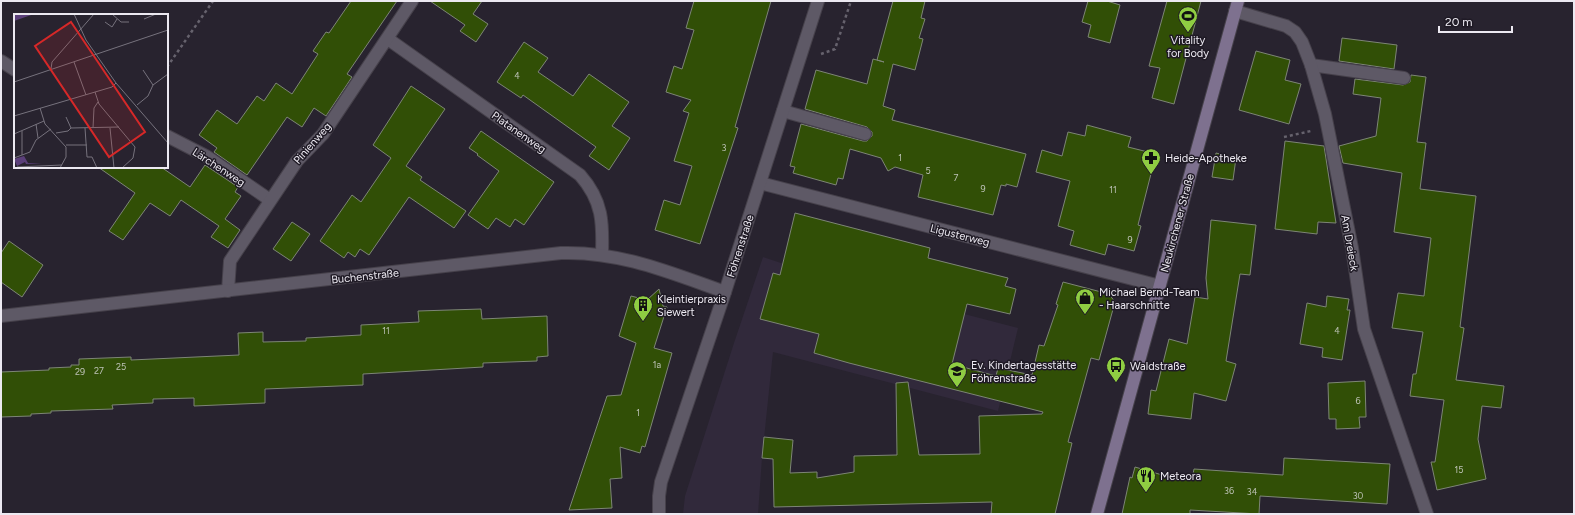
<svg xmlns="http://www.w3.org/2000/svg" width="1575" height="515" viewBox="0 0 1575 515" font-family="Figtree,sans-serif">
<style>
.built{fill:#31293b}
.building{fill:#314f06;stroke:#7d8576}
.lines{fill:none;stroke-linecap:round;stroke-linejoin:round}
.lane-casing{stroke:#46414b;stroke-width:14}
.street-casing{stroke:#46414b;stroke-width:14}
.secondary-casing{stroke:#46414b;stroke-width:14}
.path{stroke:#66626d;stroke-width:2.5;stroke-dasharray:3 3;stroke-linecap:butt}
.lane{stroke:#5e5966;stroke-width:12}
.street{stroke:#5e5966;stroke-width:12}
.secondary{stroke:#7e718f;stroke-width:12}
.labels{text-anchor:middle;stroke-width:3;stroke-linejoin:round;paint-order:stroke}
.number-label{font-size:9px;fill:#bdc2b6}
.poi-label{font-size:11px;fill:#ece9f1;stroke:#1f1a25;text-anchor:start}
.street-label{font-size:11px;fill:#ece9f1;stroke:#1f1a25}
.inset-road{fill:none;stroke:#76727d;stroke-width:1}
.view{fill:#d62828;fill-opacity:0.15;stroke:#d62828;stroke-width:2}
.inset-edge{fill:none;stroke:#ece9f1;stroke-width:2}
</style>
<rect width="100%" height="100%" fill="#28232f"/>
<polygon class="built" points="763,257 784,264 784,267 1018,328 998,411 773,352 762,458 758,514 683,514 685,496 734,343"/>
<g class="building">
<polygon points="351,1 397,1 347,74 352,77 326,116 314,108 302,127 287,117 247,175 214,152 217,148 199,135 217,110 237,124 257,96 264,101 276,83 292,94 318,54 313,51 326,32 329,33"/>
<polygon points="430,1 482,1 473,14 488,24 476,42 460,31 465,25"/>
<polygon points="694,1 771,1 735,127 738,128 700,244 655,230 664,200 680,205 692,166 674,161 689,113 683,111 691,100 666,92 674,66 682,69 694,30 686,28"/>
<polygon points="893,1 925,1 921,18 925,19 919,38 923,39 915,70 893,64 883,106 895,110 892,120 1026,154 1017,187 1006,184 1006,186 1001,185 993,215 918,197 923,175 895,167 888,171 881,158 850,149 843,179 838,178 836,185 793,173 795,167 790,166 801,124 863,141 867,141 872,136 872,132 867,127 805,109 816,70 867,84 873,59 884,62 877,60"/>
<polygon points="1088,1 1107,1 1120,5 1110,43 1088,37 1091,25 1082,22"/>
<polygon points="1167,1 1201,1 1174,104 1152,98 1160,68 1149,66"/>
<polygon points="1342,38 1397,45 1394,69 1339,61"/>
<polygon points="524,42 548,58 538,72 573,96 589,74 629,102 612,126 630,138 609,170 589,156 596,147 523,95 521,98 497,82"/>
<polygon points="1256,51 1290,60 1285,80 1301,84 1289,124 1239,110"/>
<polygon points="1411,75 1426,77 1417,142 1426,143 1420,189 1476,196 1460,327 1464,328 1456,380 1504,386 1501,408 1482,406 1478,439 1486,479 1437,490 1431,462 1435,462 1444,400 1410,396 1413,374 1416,374 1423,332 1392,328 1398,293 1424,296 1431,238 1394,232 1402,173 1343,163 1339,146 1376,136 1381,98 1353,94 1355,79 1403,85 1410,82"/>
<polygon points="411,86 445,109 406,166 422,177 420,180 466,211 454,228 409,197 369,255 360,249 355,257 348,252 344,258 320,241 352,195 361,202 391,158 373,145"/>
<polygon points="1087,125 1131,137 1128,147 1156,154 1138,225 1141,226 1134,251 1108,244 1105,255 1070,245 1074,231 1058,226 1070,181 1036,172 1042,150 1062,156 1068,132 1085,136"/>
<polygon points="481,131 554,182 524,225 515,219 510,227 496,218 488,229 468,215 499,171 477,155 478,154 469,148"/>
<polygon points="1285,141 1324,146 1336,223 1318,222 1317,234 1275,229"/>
<polygon points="1216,153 1236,158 1233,180 1212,177"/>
<polygon points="205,165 238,187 235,192 241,196 225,219 240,230 228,248 211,237 219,226 181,200 170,216 150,203 123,240 109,231 135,193 98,167 161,167 190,187"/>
<polygon points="795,213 930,248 928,258 1008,278 1005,286 1016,289 1010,314 967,304 952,364 996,376 998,368 1032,375 1039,345 1044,346 1058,305 1056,304 1063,282 1109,294 1115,302 1099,360 1091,358 1068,442 1072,443 1055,514 991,514 992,502 774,507 773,459 762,458 764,437 793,440 790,473 817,472 817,478 854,472 854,456 897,455 896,383 908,382 919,455 980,454 979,416 1042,414 1043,412 849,363 814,353 819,334 760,319 773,273 780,275"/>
<polygon points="1211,220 1256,225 1250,275 1240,274 1226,361 1236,364 1226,401 1194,393 1191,419 1148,414 1151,390 1156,391 1169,339 1187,344 1195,297 1208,299 1206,278"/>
<polygon points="292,222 310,234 291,261 273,249"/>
<polygon points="9,241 43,265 22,297 1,282 1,253"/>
<polygon points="659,289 663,306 667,307 654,348 672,353 645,447 642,446 640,453 620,447 622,478 610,479 612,508 569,510 607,396 621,395 636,343 619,336 631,296 647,300"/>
<polygon points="1327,296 1349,299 1347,310 1350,310 1342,360 1322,357 1323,348 1300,344 1307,303 1326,307"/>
<polygon points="481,309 482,319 547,316 548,356 537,357 537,361 483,363 483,367 363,374 363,385 265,389 265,403 194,406 194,398 153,399 153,403 112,405 113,409 51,411 51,413 31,414 31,416 1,417 1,372 49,370 49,368 71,367 71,365 79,365 79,359 131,357 131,360 239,355 238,333 263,332 263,342 306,341 306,338 361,335 361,325 419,322 418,311"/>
<polygon points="1365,381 1366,417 1359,417 1360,428 1336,429 1336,419 1329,419 1328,383"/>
<polygon points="1284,458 1390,464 1387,504 1260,496 1259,514 1190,510 1190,514 1122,514 1130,477 1132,478 1135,467 1169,477 1172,474 1192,479 1194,469 1283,475"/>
</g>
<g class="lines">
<g class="lane-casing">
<g id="lane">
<polyline points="1311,65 1404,78"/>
<polyline points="783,111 865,134"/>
</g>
</g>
<g class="street-casing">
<g id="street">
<polyline points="1235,11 1286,26 1295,32 1302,42 1311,65 1325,114 1352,248 1364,329 1427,514"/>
<path d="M388,39L580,175C603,201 603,223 602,255"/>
<polyline points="1,61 15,70"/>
<polyline points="167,136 206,156 270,200"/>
<polyline points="760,183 1160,286"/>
<polyline points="228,291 230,261 297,161 323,134 412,1"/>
<path d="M1,316L561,253C620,251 671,273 725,292"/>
<polyline points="659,514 659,496 661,482 725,292 818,1"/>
</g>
</g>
<g class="secondary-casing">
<polyline id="secondary" points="1097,514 1238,1"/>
</g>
<g class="path">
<polyline points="821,54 835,49 851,1"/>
<polyline points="167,67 213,1"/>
<polyline points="1284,137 1311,131"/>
</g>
<use href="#lane" class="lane"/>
<use href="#street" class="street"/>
<use href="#secondary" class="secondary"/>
</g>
<defs>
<g id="stadium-pin" transform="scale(1)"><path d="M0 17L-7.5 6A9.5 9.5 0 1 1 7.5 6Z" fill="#8fcd42" stroke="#1f1a25"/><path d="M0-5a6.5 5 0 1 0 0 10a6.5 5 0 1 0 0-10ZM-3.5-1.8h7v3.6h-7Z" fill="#111"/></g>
<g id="pharmacy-pin" transform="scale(1)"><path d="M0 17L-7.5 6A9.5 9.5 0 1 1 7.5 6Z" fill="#8fcd42" stroke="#1f1a25"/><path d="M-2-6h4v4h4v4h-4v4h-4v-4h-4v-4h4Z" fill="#111"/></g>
<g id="shop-pin" transform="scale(1)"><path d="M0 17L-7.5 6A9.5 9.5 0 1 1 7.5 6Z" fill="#8fcd42" stroke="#1f1a25"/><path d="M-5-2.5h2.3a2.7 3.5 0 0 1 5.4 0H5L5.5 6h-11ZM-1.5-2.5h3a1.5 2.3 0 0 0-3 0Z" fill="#111"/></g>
<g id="building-pin" transform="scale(1)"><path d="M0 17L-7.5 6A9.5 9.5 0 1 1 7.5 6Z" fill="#8fcd42" stroke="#1f1a25"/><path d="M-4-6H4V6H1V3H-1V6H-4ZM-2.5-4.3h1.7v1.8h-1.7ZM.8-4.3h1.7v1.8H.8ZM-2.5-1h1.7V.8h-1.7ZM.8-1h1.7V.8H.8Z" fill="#111"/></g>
<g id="bus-pin" transform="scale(1)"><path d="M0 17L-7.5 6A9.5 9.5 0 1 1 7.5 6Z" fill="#8fcd42" stroke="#1f1a25"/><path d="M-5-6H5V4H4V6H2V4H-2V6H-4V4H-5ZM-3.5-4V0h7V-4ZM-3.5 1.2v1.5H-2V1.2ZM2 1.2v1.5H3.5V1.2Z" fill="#111"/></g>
<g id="school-pin" transform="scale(1)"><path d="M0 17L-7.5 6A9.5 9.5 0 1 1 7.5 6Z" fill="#8fcd42" stroke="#1f1a25"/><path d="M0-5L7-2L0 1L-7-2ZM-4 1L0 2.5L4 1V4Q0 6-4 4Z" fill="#111"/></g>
<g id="restaurant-pin" transform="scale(1)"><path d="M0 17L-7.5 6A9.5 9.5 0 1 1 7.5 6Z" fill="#8fcd42" stroke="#1f1a25"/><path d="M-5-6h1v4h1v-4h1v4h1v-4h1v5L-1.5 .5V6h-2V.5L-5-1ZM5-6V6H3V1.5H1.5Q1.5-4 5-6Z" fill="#111"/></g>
</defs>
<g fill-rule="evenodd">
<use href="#stadium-pin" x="1188" y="16"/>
<use href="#pharmacy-pin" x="1151" y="158"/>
<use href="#shop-pin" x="1085" y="298"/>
<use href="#building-pin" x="643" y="305"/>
<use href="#bus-pin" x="1116" y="366"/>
<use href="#school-pin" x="957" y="371"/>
<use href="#restaurant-pin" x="1146" y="476"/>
</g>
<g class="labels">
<g class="number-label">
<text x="517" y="79">4</text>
<text x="724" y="151">3</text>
<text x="900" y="161">1</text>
<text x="928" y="174">5</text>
<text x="956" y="181">7</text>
<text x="983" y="192">9</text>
<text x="1113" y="193">11</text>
<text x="1130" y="243">9</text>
<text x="386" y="334">11</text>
<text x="1337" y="334">4</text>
<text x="657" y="368">1a</text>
<text x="121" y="370">25</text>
<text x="99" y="374">27</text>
<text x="80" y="375">29</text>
<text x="1358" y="404">6</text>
<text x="638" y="416">1</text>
<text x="1459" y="473">15</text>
<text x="1229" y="494">36</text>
<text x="1252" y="495">34</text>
<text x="1358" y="499">30</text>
</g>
<g class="poi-label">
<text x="1188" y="44" text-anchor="middle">Vitality<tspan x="1188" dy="13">for Body</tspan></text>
<text x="1165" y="162">Heide-Apotheke</text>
<text x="1099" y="296">Michael Bernd-Team<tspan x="1099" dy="13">- Haarschnitte</tspan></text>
<text x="657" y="303">Kleintierpraxis<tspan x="657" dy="13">Siewert</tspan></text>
<text x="971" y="369">Ev. Kindertagesstätte<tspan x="971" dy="13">Föhrenstraße</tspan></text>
<text x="1130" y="370">Waldstraße</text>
<text x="1160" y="480">Meteora</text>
</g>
<g class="street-label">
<text transform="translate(519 132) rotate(35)" y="4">Platanenweg</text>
<text transform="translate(312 143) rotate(-49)" y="4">Pinienweg</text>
<text transform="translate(219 167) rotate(33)" y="4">Lärchenweg</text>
<text transform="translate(1177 223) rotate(-75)" y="4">Neukirchener Straße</text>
<text transform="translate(960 235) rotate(14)" y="4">Ligusterweg</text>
<text transform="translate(1350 243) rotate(80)" y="4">Am Dreieck</text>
<text transform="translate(740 246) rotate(-72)" y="4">Föhrenstraße</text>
<text transform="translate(365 276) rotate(-6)" y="4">Buchenstraße</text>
</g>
</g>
<g transform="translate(14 14)">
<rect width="154" height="154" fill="#28232f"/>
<path d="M0,0H20L0,7ZM10,142L14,149H28L12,150L11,148L3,152L0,145Z" fill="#5b3f7a"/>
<path class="inset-road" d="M60,0L72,26L102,69L154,129M98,0L107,8H115M130,5L142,0M91,8L98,13L103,5M60,48L72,81M37,55L38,48L80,0M129,56L139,71M0,68L154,16M81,78L85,90L121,133L119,144L108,154M123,91L134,82L139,71L154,60M26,94L31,110L52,133V143L46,154M0,102L98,73L102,69M52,103L57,114M22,110L24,124M71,114L73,143H78L83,154M79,114L80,94L84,88M96,114L100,154M8,117V141M42,119L54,117L57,114L105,113M0,120L30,107M52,131H73M0,144L16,138L22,126L37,115M3,153L48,151"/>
<path class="view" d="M57,8L131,118L95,143L21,32Z"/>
<rect width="154" height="154" class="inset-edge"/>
</g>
<rect width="1575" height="515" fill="none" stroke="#ece9f1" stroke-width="4"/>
<path d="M1439 26v6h73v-6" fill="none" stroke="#ece9f1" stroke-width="2"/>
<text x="1445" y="26" font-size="12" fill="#ece9f1" stroke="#1f1a25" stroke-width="3" paint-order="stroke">20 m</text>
</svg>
